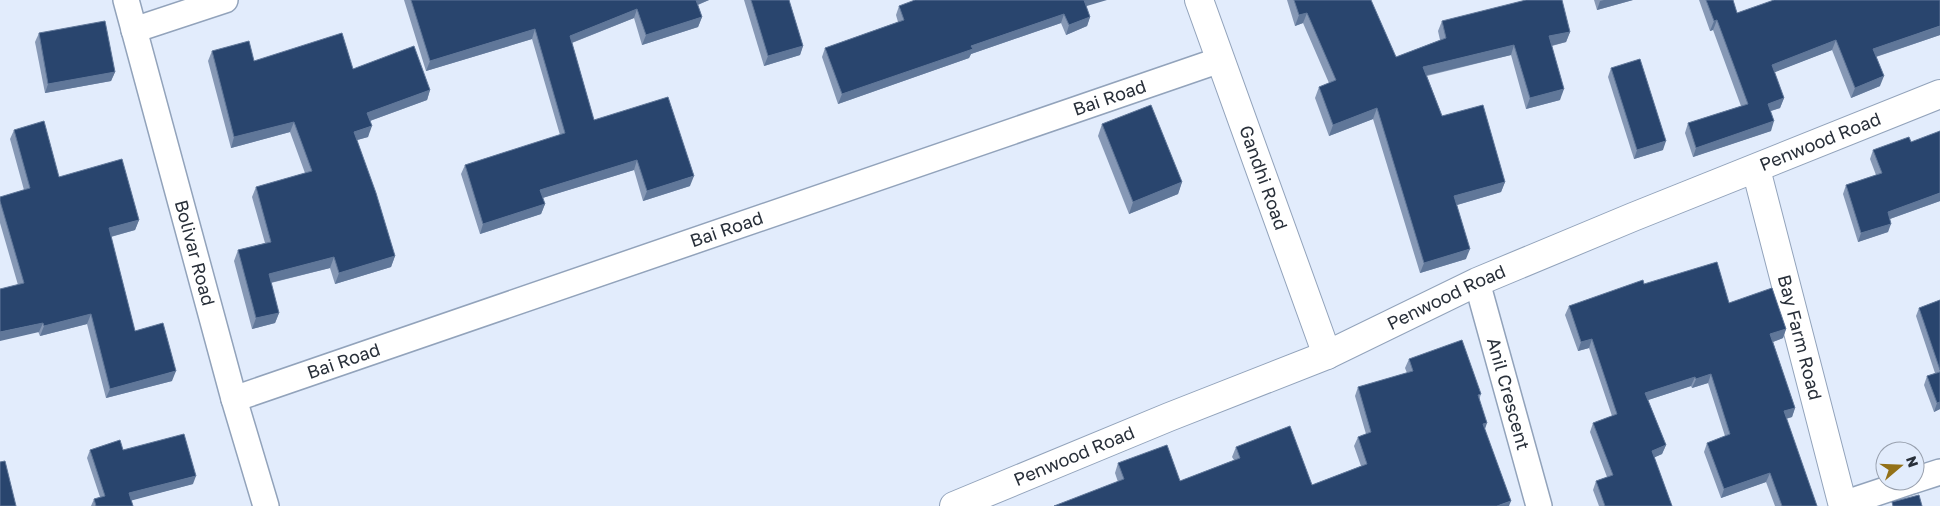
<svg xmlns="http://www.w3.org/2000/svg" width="1940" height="506" viewBox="0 0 1940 506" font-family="'Golos Text',sans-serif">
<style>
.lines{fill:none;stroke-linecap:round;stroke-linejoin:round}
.minor-casing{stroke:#92a3bb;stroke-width:28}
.tertiary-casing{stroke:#92a3bb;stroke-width:30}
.minor{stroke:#fff;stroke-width:25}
.tertiary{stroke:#fff;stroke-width:28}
.wall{fill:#8698b5}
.shaded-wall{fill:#607799}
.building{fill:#29456e;stroke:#607799}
.labels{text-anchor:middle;stroke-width:5;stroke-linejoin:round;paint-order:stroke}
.street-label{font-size:18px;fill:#282f39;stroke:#e2ecfc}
</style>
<rect width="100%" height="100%" fill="#e2ecfc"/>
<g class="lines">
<g class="minor-casing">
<g id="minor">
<path id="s1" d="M126,0L234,399L266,506"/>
<polyline points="134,30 225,0"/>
<path id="s2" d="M1477,282L1539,506"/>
<path id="s3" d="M234,399L1220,60"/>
<polyline points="1915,480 1940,472"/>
<polyline points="1843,504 1912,481"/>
</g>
</g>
<g class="tertiary-casing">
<g id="tertiary">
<path id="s4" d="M1199,0L1327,355"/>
<path id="s5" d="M1756,169L1843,506"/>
<path id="s6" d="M954,506L1169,417L1327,355L1477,282L1633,217L1940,94"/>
</g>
</g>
<use href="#minor" class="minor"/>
<use href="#tertiary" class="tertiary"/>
</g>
<g class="wall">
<polygon points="404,0 709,0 698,5 702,17 698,27 642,45 634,18 572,43 594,120 690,186 643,201 634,170 542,198 545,204 541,214 480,234 461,174 465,165 560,135 532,39 426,71"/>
<polygon points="744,0 789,0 803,46 800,55 764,66"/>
<polygon points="1287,0 1363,0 1396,57 1440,40 1438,31 1442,21 1570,32 1566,42 1552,46 1560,100 1526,109 1511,55 1427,76 1442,116 1505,182 1501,192 1457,205 1466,259 1420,273 1373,119 1329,136 1315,98 1319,87 1329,83 1303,23 1295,26"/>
<polygon points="1594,0 1633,0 1597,10"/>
<polygon points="1699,0 1733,0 1737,13 1940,35 1876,57 1880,86 1851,98 1832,50 1774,72 1784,98 1780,108 1771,111 1771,131 1693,157 1685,133 1688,123 1741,106 1713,30 1710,31"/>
<polygon points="899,6 1086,6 1090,17 1087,26 1066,35 1061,23 971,54 969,58 838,104 822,57 825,48 898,22 896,15"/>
<polygon points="39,33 115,72 111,81 45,93 35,42"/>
<polygon points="212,51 254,61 353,69 430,90 427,100 370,121 368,137 357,140 395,256 391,267 335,284 330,268 271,283 279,313 275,323 252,329 234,261 238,250 265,243 252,197 256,187 305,173 290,132 231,148 208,61"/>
<polygon points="1611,68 1663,150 1634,159 1608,77"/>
<polygon points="1102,124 1182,182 1178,194 1129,214 1098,136"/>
<polygon points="14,130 59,177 139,220 135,230 111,237 135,331 172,381 106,398 87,324 40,336 18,285 0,223 0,197 24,190 10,139"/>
<polygon points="1873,150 1940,201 1890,219 1888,232 1858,242 1843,194 1846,185 1876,175 1870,159"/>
<polygon points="1644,284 1729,303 1786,329 1783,338 1773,342 1795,408 1792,417 1786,419 1817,506 1775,506 1766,482 1721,498 1704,452 1707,443 1725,436 1708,383 1692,388 1691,386 1648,400 1666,445 1662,454 1654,457 1672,506 1599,506 1593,490 1596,481 1607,477 1590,432 1593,423 1612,416 1589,348 1578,351 1565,315 1569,306"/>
<polygon points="1940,300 1940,409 1934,412 1924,385 1927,376 1935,373 1916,316 1919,308"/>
<polygon points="1409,359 1481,394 1479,400 1485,430 1511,501 1118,482 1115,473 1118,463 1180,481 1234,460 1232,457 1236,447 1312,485 1361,466 1354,446 1358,437 1366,434 1355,396 1358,387 1407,373 1405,368"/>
<polygon points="90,450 123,450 193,484 131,500 133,506 91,506 94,499 100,497 87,458"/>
</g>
<g class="shaded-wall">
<polygon points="694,0 709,0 692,7"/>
<polygon points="1083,0 1107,0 1080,8"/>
<polygon points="1604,0 1633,0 1597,10 1600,1"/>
<polygon points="637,9 634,18 566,45 570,36"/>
<polygon points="1307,13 1303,23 1295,26 1299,15"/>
<polygon points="1064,14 1061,23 971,54 969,58 838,104 842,94 971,46"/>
<polygon points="702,17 698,27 642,45 646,35"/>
<polygon points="1090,17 1087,26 1066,35 1069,25"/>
<polygon points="1717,20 1713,30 1710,31 1714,21"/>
<polygon points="1940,26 1940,35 1869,59 1873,49"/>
<polygon points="535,29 532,39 426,71 430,61"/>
<polygon points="1570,32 1566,42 1546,47 1549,36"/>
<polygon points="1836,40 1832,50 1768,75 1772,65"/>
<polygon points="1514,45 1511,55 1419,77 1423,67"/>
<polygon points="803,46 800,55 764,66 768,56"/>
<polygon points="115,72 111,81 45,93 48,84"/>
<polygon points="1884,76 1880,86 1851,98 1855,88"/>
<polygon points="1564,89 1560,100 1526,109 1530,98"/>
<polygon points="430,90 427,100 364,123 367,113"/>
<polygon points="1784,98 1780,108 1764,113 1768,104"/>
<polygon points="1377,108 1373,119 1329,136 1333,125"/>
<polygon points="1774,121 1771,131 1693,157 1696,148"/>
<polygon points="294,122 290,132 231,148 234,137"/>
<polygon points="372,126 368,137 350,142 354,132"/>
<polygon points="1666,141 1663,150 1634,159 1637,150"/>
<polygon points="637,160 634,170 536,200 540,190"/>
<polygon points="694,176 690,186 643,201 647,191"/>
<polygon points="1182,182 1178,194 1129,214 1133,202"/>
<polygon points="1505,182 1501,192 1450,207 1454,196"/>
<polygon points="1940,193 1940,201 1884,221 1888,212"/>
<polygon points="545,204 541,214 480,234 483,224"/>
<polygon points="139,220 135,230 106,238 109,228"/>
<polygon points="1891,224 1888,232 1858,242 1861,233"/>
<polygon points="1470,249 1466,259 1420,273 1424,263"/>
<polygon points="395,256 391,267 335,284 339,273"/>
<polygon points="334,257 330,268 265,284 269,274"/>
<polygon points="279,313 275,323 252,329 256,318"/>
<polygon points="91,314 87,324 40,336 44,326"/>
<polygon points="43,323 39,332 0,341 0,332"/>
<polygon points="1786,329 1783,338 1767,344 1770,334"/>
<polygon points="1592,339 1589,348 1578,351 1581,342"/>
<polygon points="176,371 172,381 106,398 110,389"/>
<polygon points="1711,374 1708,383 1692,388 1696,379"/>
<polygon points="1695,377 1691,386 1642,402 1645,393"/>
<polygon points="1940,402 1940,409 1934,412 1937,403"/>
<polygon points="1795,408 1792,417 1781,420 1784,411"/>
<polygon points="1487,423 1484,432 1483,424"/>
<polygon points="1666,445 1662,454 1649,460 1652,451"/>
<polygon points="1770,473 1766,482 1721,498 1724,489"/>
<polygon points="196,476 193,484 126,502 129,493"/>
<polygon points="1511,501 1509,506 1497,506"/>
</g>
<g class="building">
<polygon points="411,0 696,0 702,17 646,35 637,9 570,36 594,120 668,97 694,176 647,191 637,160 540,190 545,204 483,224 465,165 565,133 535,29 430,61"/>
<polygon points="751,0 789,0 803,46 768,56"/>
<polygon points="915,0 1084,0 1090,17 1069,25 1064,14 971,46 973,49 842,94 825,48 904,20 899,6"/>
<polygon points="1294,0 1371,0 1396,57 1446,38 1442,21 1526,0 1562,0 1570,32 1549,36 1564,89 1530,98 1514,45 1423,67 1442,116 1483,105 1505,182 1454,196 1470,249 1424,263 1377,108 1333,125 1319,87 1336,80 1307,13 1299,15"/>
<polygon points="1706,0 1733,0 1737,13 1774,0 1940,0 1940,26 1873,49 1884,76 1855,88 1836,40 1772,65 1784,98 1768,104 1774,121 1696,148 1688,123 1748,104 1717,20 1714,21"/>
<polygon points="105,21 115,72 48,84 39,33"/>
<polygon points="342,33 353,69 414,46 430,90 367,113 372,126 354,132 376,193 395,256 339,273 334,257 269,274 279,313 256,318 238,250 271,242 256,187 312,171 294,122 234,137 212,51 249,41 254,61"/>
<polygon points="1640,59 1666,141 1637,150 1611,68"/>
<polygon points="1151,105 1182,182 1133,202 1102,124"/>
<polygon points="44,121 59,177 122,159 139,220 109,228 135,331 163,323 176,371 110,389 91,314 44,326 43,323 0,332 0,289 24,283 0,201 0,197 30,188 14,130"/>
<polygon points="1940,131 1940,193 1888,212 1891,224 1861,233 1846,185 1882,173 1873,150 1909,137 1911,142"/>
<polygon points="1717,262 1729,303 1772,288 1786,329 1770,334 1795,408 1784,411 1817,506 1782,506 1770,473 1724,489 1707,443 1730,434 1711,374 1696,379 1695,377 1645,393 1666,445 1652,451 1672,506 1605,506 1596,481 1613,475 1593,423 1617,414 1592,339 1581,342 1569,306 1643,280 1644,284"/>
<polygon points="1940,300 1940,370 1919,308"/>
<polygon points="1462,340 1481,394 1478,395 1487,423 1483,424 1511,501 1497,506 1054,506 1124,479 1118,463 1167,445 1180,481 1240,458 1236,447 1290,426 1312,485 1367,464 1358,437 1371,432 1358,387 1413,371 1409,359"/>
<polygon points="1940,372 1940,402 1937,403 1927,376"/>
<polygon points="184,434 196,476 129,493 133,506 96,506 94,499 105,496 90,450 120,440 123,450"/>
<polygon points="5,461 16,506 0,506 0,462"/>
<polygon points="1919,495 1922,506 1893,506 1892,502"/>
</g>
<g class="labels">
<g class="street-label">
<text dy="6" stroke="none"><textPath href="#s3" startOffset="926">Bai Road</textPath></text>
<text dy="6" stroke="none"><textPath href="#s6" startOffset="940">Penwood Road</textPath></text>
<text dy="6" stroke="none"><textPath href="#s4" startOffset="189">Gandhi Road</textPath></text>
<text dy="6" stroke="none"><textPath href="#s3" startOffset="521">Bai Road</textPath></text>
<text dy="6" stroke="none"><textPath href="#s1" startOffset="262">Bolivar Road</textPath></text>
<text dy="6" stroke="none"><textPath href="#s6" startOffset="535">Penwood Road</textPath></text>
<text dy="6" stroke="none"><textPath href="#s5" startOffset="174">Bay Farm Road</textPath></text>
<text dy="6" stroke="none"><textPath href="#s3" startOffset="116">Bai Road</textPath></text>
<text dy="6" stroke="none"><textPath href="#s2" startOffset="116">Anil Crescent</textPath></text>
<text dy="6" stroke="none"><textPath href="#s6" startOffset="130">Penwood Road</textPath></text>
</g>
</g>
<g transform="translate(1900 466) rotate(71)"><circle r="24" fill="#e2ecfc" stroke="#98a0ae"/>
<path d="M0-4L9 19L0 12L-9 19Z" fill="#937118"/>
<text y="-8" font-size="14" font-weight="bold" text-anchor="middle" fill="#282f39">N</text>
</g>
</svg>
